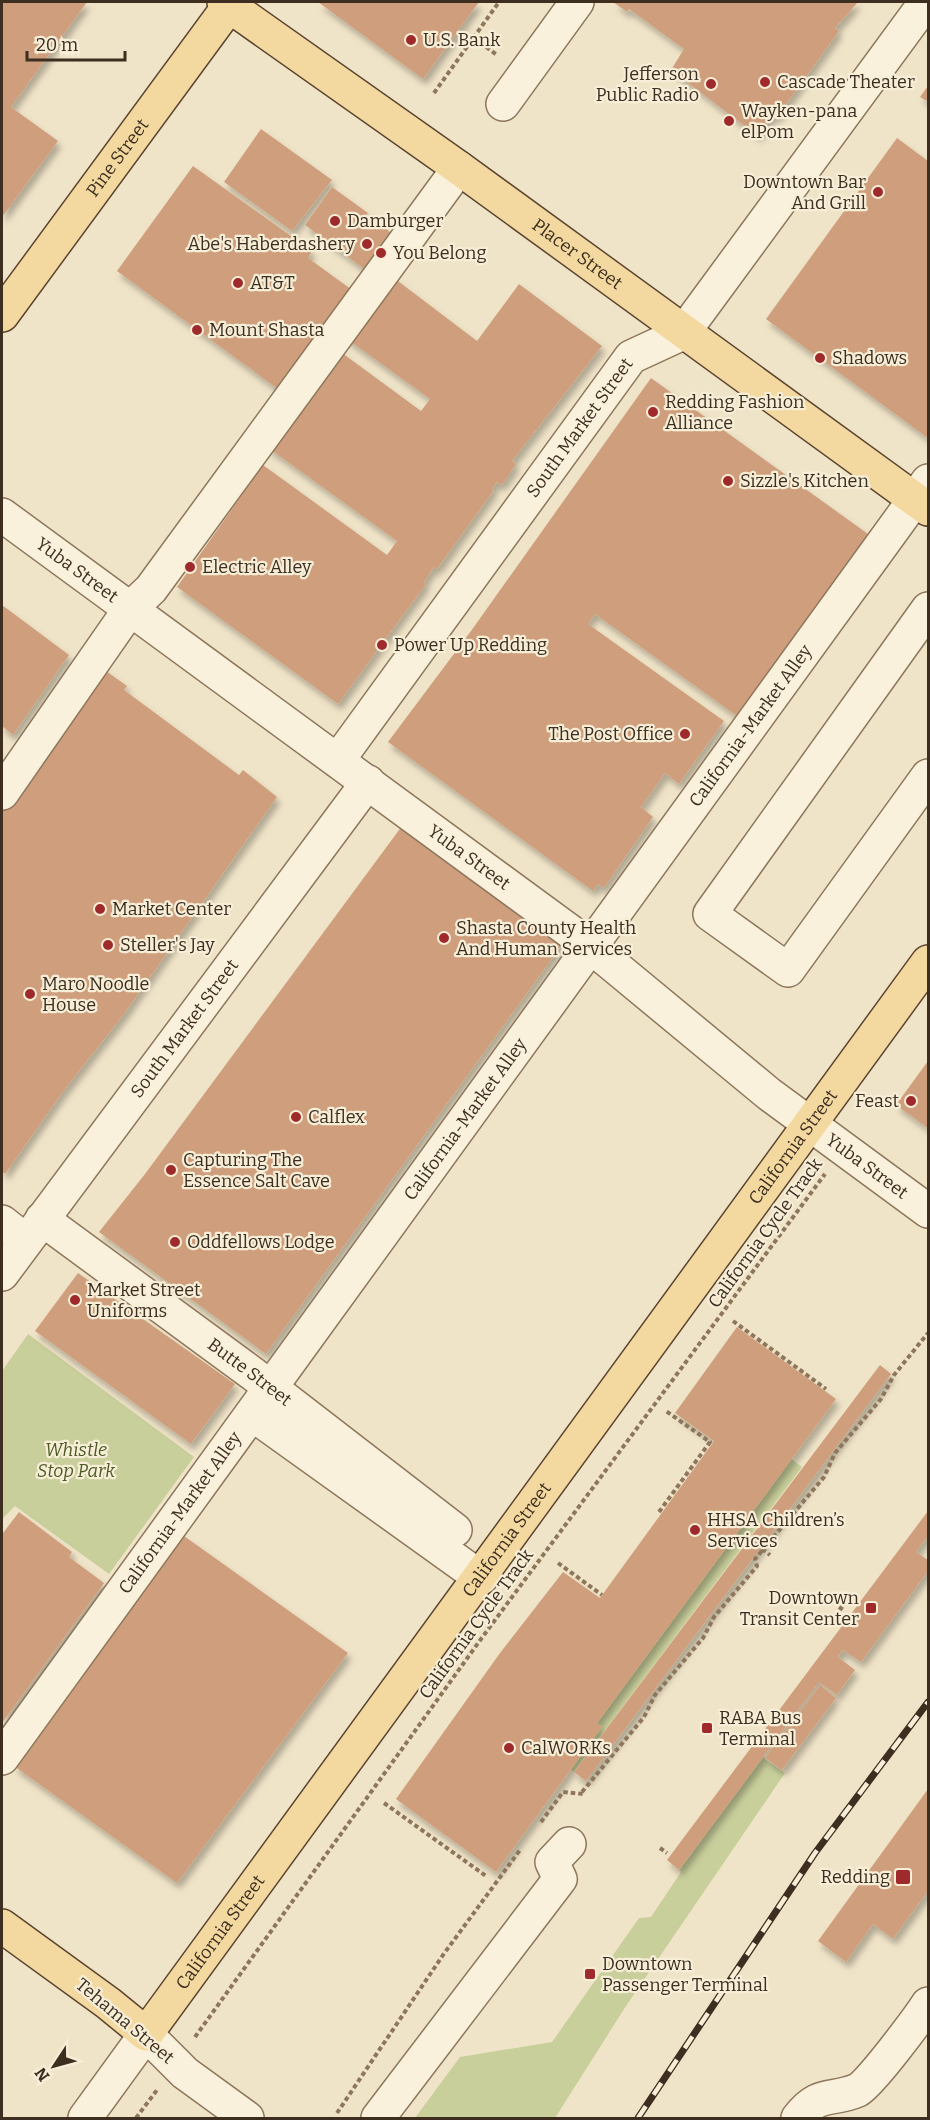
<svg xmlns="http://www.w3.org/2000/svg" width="930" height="2120" viewBox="0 0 930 2120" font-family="Bitter,serif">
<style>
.green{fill:#c9cf9b}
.building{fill:#cf9f7d;filter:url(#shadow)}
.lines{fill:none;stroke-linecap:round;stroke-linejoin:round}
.minor-casing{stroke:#8d765c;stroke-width:36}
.major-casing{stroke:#5b4430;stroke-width:36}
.path{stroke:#8d765c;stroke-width:4;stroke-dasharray:4.5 3;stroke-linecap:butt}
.minor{stroke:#faf1dc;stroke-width:33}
.major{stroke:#f3d9a0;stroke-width:33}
.rail-casing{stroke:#3d2e20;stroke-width:7}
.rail{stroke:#f7eed8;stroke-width:4.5;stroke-dasharray:14;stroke-linecap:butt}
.poi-dot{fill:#9e2a2b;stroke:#f7eed8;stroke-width:2}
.labels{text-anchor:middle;stroke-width:4.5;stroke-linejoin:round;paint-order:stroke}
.poi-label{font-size:18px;fill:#3d2e20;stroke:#f7eed8;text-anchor:start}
.street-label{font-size:18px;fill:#3d2e20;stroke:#f7eed8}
.park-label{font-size:18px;font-style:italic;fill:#4d5a26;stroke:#f7eed8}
</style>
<defs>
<filter id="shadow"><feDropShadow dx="3.5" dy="6" stdDeviation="3" flood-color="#0004"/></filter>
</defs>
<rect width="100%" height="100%" fill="#f0e4c8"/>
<g class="green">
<polygon points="28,1334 194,1457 109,1574 15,1506 2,1519 2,1371"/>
<polygon points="791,1459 802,1467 574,1772 571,1770 597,1723"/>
<polygon points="763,1757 785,1773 626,2006 555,2118 415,2118 460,2057 552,2042 639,1918 651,1917 681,1872 679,1870"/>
</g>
<g class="building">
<polygon points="2,2 87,2 11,107 58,141 2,217"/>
<polygon points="318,2 479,2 423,79"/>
<polygon points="613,2 858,2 835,28 839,31 777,117 773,115 758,136 671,70 684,49 629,9 627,12"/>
<polygon points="928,86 928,100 925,100 920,97"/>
<polygon points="261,129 332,180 292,231 224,182"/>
<polygon points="897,138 928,161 928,438 766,319"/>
<polygon points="193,166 312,251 308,258 359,295 286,395 117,271"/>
<polygon points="332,187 368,213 365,217 381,224 394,236 367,271 305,225"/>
<polygon points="386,272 477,341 519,284 602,346 512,461 516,464 502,485 497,482 492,489 494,490 437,569 434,567 424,582 426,584 338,704 177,587 263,465 387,555 397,541 267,447 338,350 421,411 430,399 343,336"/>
<polygon points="651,378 868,534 737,716 595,614 588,624 724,721 679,784 665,773 641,807 653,817 604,888 598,884 593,891 388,742 471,631"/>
<polygon points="2,605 69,655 13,735 2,726"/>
<polygon points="99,666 127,686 124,690 239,775 243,770 277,797 124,1014 62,1093 5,1174 2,1171 2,807"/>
<polygon points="402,826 564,942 266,1354 99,1232 145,1174"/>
<polygon points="928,1061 928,1128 896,1105"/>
<polygon points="78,1273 235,1384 191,1444 35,1331"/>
<polygon points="737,1327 836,1399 597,1723 602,1727 496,1872 396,1799 500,1653 563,1572 600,1598 714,1441 675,1413"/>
<polygon points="880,1365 891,1374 586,1781 574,1772"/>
<polygon points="928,1511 928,1536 916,1552 928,1560 928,1571 861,1662 843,1650 838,1657 855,1670 837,1695 819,1682 679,1870 667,1860"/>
<polygon points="19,1512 72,1552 69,1557 104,1583 2,1723 2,1532 3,1533"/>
<polygon points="184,1536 348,1653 177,1883 14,1766"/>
<polygon points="820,1685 836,1698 782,1770 765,1758"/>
<polygon points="928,1789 928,1891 893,1939 873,1924 846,1962 818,1941"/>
</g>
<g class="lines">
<g class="minor-casing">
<g id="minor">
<polyline points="503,104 577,2"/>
<path id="s1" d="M2,515L590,946L769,1094L928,1211"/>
<polyline points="928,609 710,914 788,970 928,776"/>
<path id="s2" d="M338,760L631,357L683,333L926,2"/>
<polyline points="2,793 130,609 151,589 459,168"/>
<path id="s3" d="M42,1219L253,1374L455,1530"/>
<polyline points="2,1222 26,1241"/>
<path id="s4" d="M2,1274L368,782"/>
<polyline points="252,1414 481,1578"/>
<path id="s5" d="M2,1758L928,481"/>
<polyline points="85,2118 146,2034 185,2073 247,2118"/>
<polyline points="378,2118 560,1879 552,1862 569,1844"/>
<path d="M798,2118C820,2090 830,2102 858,2090C869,2085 919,2018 928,2004"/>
</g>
</g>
<g class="major-casing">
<g id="major">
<path id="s6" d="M224,2L459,168L928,509"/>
<path id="s7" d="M2,315L232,2"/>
<path id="s8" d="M2,1926L108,2003L146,2034L928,962"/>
</g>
</g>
<g class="path">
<polyline points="474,38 497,55"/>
<polyline points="434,93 499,2"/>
<polyline points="733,1321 826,1389"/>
<polyline points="659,1512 710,1442 666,1411"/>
<polyline points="762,1549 770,1555"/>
<polyline points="558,1563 602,1595"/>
<polyline points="839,1607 845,1611"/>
<polyline points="582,1792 644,1717 655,1695 703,1638 714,1617 757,1566 755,1559 824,1477 835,1453 881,1399 894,1375 928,1333"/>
<polyline points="384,1803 486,1876"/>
<polyline points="541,1822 563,1792 584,1794"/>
<polyline points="660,1848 667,1853"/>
<polyline points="195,2037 481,1639 825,1174"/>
<polyline points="337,2113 443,1955 520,1850"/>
<polyline points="136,2118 157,2090"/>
</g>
<use href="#minor" class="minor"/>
<use href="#major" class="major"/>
<g class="rail-casing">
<polyline id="rail" points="638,2118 815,1853 928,1702"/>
</g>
<use href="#rail" class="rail"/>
</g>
<g class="poi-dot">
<circle cx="411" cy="40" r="6"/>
<circle cx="765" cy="82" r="6"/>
<circle cx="711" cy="84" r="6"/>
<circle cx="729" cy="121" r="6"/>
<circle cx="878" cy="192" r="6"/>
<circle cx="335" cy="221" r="6"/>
<circle cx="367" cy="244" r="6"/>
<circle cx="381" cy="253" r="6"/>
<circle cx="238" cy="283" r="6"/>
<circle cx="197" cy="330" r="6"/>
<circle cx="820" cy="358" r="6"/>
<circle cx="653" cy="412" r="6"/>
<circle cx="728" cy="481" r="6"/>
<circle cx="190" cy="567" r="6"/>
<circle cx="382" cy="645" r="6"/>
<circle cx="685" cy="734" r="6"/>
<circle cx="100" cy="909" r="6"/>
<circle cx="444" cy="938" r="6"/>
<circle cx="108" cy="945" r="6"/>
<circle cx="30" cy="994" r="6"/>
<circle cx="911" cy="1101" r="6"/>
<circle cx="296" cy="1117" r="6"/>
<circle cx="171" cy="1170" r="6"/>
<circle cx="175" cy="1242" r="6"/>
<circle cx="75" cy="1300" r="6"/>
<circle cx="695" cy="1530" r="6"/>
<rect x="865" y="1602" width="12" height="12" rx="3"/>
<rect x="701" y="1722" width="12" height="12" rx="3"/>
<circle cx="509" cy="1748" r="6"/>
<rect x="895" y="1869" width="16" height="16" rx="3"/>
<rect x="584" y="1968" width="12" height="12" rx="3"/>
</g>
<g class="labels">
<g class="poi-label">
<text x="423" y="46">U.S. Bank</text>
<text x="699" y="80" text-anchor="end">Jefferson<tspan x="699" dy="21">Public Radio</tspan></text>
<text x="777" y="88">Cascade Theater</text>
<text x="741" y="117">Wayken-pana<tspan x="741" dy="21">elPom</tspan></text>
<text x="866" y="188" text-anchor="end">Downtown Bar<tspan x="866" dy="21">And Grill</tspan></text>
<text x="347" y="227">Damburger</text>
<text x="355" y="250" text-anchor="end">Abe's Haberdashery</text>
<text x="393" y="259">You Belong</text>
<text x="250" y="289">AT&amp;T</text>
<text x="209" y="336">Mount Shasta</text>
<text x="832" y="364">Shadows</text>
<text x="665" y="408">Redding Fashion<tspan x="665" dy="21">Alliance</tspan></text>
<text x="740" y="487">Sizzle's Kitchen</text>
<text x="202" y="573">Electric Alley</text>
<text x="394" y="651">Power Up Redding</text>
<text x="673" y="740" text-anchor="end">The Post Office</text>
<text x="112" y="915">Market Center</text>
<text x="456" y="934">Shasta County Health<tspan x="456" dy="21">And Human Services</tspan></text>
<text x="120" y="951">Steller's Jay</text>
<text x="42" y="990">Maro Noodle<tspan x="42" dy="21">House</tspan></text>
<text x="899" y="1107" text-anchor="end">Feast</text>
<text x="308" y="1123">Calflex</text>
<text x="183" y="1166">Capturing The<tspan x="183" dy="21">Essence Salt Cave</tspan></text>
<text x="187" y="1248">Oddfellows Lodge</text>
<text x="87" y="1296">Market Street<tspan x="87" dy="21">Uniforms</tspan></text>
<text x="707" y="1526">HHSA Children’s<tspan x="707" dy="21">Services</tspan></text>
<text x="859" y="1604" text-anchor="end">Downtown<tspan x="859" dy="21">Transit Center</tspan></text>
<text x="719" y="1724">RABA Bus<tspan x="719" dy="21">Terminal</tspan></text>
<text x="521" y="1754">CalWORKs</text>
<text x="890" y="1883" text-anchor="end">Redding</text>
<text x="602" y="1970">Downtown<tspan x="602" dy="21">Passenger Terminal</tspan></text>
</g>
<g class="street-label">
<text dy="6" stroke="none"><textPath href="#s7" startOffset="195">Pine Street</textPath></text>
<text dy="6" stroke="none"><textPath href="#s6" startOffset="434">Placer Street</textPath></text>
<text dy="6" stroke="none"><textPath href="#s2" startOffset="411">South Market Street</textPath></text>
<text dy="6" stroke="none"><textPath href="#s1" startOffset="93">Yuba Street</textPath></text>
<text dy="6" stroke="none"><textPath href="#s5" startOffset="1275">California-Market Alley</textPath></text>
<text dy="6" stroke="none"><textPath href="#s1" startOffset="579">Yuba Street</textPath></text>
<text dy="6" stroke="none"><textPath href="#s4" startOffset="306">South Market Street</textPath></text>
<text dy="6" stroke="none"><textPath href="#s5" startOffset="789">California-Market Alley</textPath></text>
<text dy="6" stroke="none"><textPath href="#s8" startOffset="1278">California Street</textPath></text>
<text dy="6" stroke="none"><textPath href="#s1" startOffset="1083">Yuba Street</textPath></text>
<text transform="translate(765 1233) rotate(-54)" y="6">California Cycle Track</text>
<text dy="6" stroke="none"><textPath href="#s3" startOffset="258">Butte Street</textPath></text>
<text dy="6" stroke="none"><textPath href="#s5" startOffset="303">California-Market Alley</textPath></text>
<text dy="6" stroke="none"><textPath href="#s8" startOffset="792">California Street</textPath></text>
<text transform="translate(476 1624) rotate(-54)" y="6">California Cycle Track</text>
<text dy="6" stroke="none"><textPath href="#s8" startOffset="306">California Street</textPath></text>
<text transform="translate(125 2021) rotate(40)" y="6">Tehama Street</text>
</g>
<g class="park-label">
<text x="76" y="1456">Whistle<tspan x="76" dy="21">Stop Park</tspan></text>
</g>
</g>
<rect width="930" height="2120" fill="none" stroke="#3d2e20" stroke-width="6"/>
<g transform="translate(54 2066) rotate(234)" stroke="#f7eed8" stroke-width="4.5" paint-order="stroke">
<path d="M0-4.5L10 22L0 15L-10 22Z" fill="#3d2e20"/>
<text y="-9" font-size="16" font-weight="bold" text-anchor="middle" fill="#3d2e20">N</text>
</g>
<path d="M27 51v9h98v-9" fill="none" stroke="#3d2e20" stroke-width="3"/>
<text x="36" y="51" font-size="18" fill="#3d2e20" stroke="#f7eed8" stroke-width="4.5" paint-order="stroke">20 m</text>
</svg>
